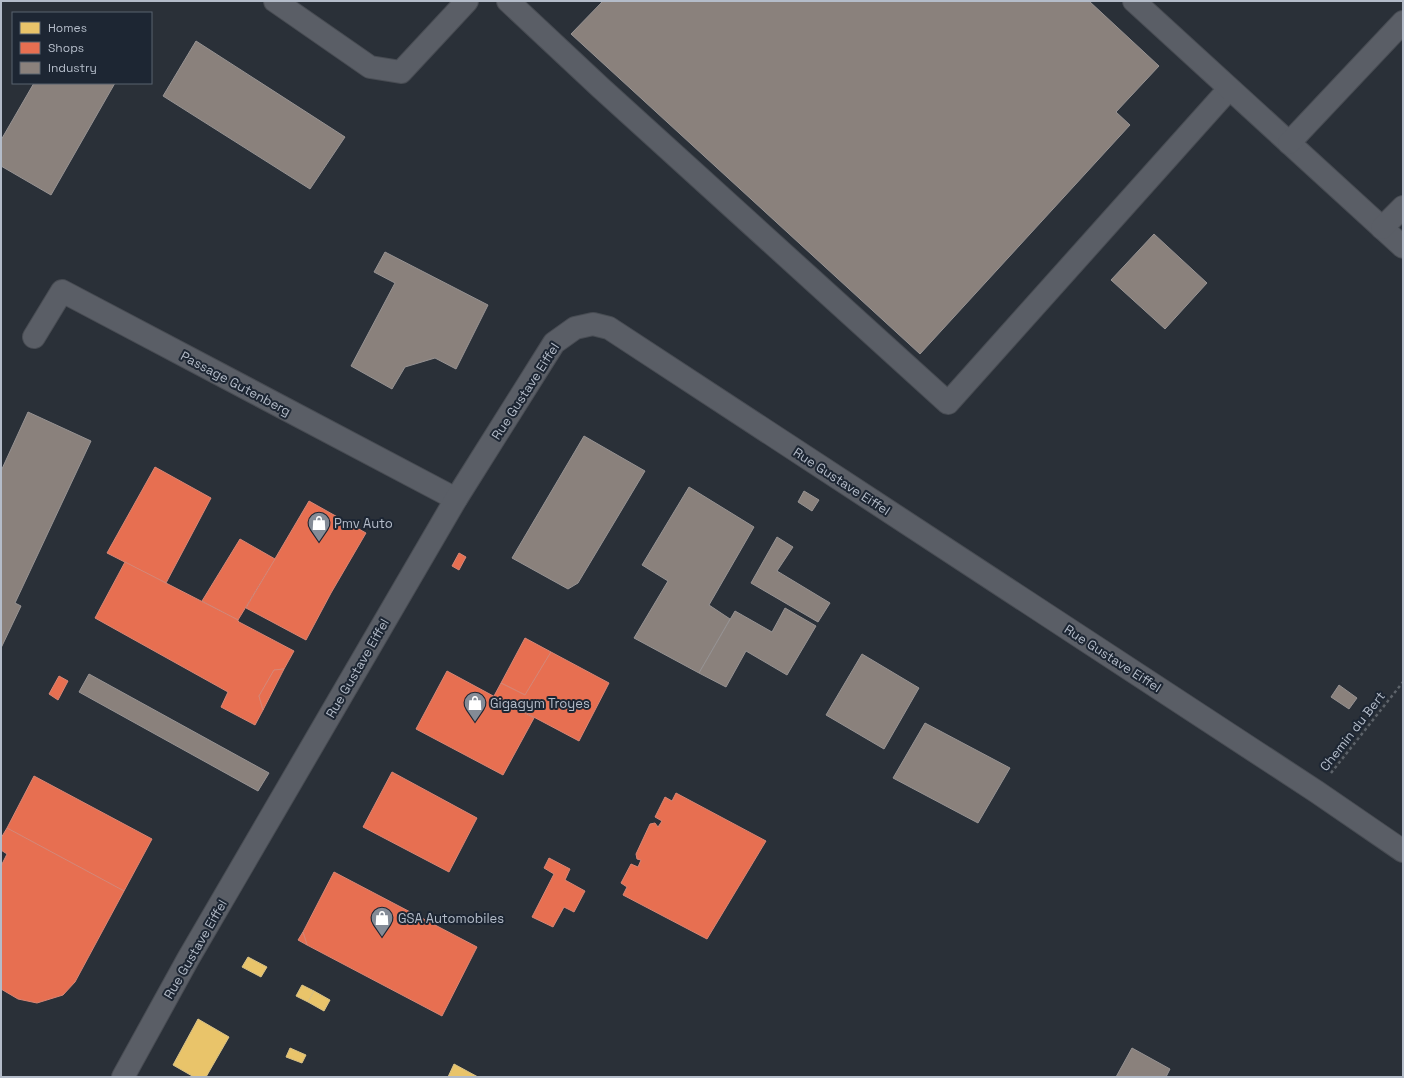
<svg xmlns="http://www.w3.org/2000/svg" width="1404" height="1078" viewBox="0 0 1404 1078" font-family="'Space Grotesk',sans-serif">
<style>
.homes{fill:#e9c46a;stroke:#d9c286}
.shops{fill:#e76f51;stroke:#d88675}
.industry{fill:#8a817c;stroke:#979393}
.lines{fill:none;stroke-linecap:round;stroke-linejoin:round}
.minor-casing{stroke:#484c53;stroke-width:24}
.path{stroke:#5d636a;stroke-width:2.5;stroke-dasharray:3 3;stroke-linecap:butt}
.minor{stroke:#5a5e66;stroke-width:22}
.labels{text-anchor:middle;stroke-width:4;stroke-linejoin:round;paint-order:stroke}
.street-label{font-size:13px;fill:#b4bcc9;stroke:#1d2633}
.poi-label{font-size:13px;fill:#b4bcc9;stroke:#1d2633;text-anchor:start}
</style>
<rect width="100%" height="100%" fill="#2a3038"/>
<g class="homes">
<polygon points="248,957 267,967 261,977 242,967"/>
<polygon points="302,985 314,991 308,1002 296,996"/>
<polygon points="314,991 330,1000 324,1011 308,1002"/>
<polygon points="198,1019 229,1037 206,1077 194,1077 173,1065"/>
<polygon points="290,1048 306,1055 302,1063 286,1057"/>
<polygon points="454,1064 478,1077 448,1077"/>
</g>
<g class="shops">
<polygon points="155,467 211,498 166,583 107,553"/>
<polygon points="309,501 366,533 331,593 306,640 246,608"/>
<polygon points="240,539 275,559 238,620 202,601"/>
<polygon points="459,553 466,557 459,570 452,566"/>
<polygon points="125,562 238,620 238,621 239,622 294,651 284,669 274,670 259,696 263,710 255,725 221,707 228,692 95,618"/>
<polygon points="525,638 551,652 525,695 501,683"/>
<polygon points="551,652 609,683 579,741 494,696 501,683 525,695"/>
<polygon points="284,669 263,710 259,696 274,670"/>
<polygon points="447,671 534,718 503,775 416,729"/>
<polygon points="59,676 68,681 58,700 49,694"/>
<polygon points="392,772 477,818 449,872 363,827"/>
<polygon points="34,776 152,839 124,891 7,828"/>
<polygon points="676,793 766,841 707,939 623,895 627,887 621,883 631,864 638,867 641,860 637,859 636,854 650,824 655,823 658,827 662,821 655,817 665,797 672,801"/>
<polygon points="7,828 124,891 75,982 63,995 37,1003 18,999 1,989 1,866 7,854 1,850 1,838"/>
<polygon points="549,858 570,869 565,880 585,891 574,912 564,907 553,927 532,917 554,874 544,868"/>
<polygon points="334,872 477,947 442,1016 307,945 303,932"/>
<polygon points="303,932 307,945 298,940"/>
</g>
<g class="industry">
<polygon points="603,1 1089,1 1159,66 1116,112 1130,125 920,354 571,34"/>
<polygon points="196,41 345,137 310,189 163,96"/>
<polygon points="34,83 115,83 51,195 1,166 1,140"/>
<polygon points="1154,234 1207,283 1165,329 1111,280"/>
<polygon points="385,252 488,305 456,369 435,358 405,367 392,389 351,366 395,283 374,272"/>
<polygon points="28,412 91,441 15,603 21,606 1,648 1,471"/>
<polygon points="584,436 645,471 578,583 568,589 512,558"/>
<polygon points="689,487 754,527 709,605 730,619 699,673 634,638 668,581 642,565"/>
<polygon points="804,491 819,500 812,511 798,502"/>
<polygon points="777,537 793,547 777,571 830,603 818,622 751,583"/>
<polygon points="785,608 816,626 787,675 746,651 726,687 699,673 735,611 772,632"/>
<polygon points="862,654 919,688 884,749 826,715"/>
<polygon points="89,674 269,773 258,791 79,692"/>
<polygon points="1339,685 1357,698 1349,709 1331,697"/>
<polygon points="925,723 1010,768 978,823 893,778"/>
<polygon points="1132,1048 1170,1069 1166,1077 1116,1077"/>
</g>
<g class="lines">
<g class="minor-casing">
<g id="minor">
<polyline points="275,1 370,67 401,72 467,1"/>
<polyline points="508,1 601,88 948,403 1229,89"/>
<polyline points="1134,1 1403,247"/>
<polyline points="1289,143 1403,22"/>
<polyline points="1382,228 1403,207"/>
<polyline points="34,337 62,291 456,499"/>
<polyline points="123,1077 188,959 456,499 554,343 575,328 593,324 609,328 1317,792 1403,851"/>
</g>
</g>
<polyline class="path" points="1331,773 1403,682"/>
<use href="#minor" class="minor"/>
</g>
<defs>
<g id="shop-pin" transform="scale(1.15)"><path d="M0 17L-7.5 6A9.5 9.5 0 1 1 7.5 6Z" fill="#848b96" stroke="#1d2633"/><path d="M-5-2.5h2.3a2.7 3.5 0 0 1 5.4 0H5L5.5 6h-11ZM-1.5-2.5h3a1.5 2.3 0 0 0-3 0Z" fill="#fff"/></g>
</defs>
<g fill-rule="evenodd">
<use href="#shop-pin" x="319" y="523"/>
<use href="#shop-pin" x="475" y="703"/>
<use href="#shop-pin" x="382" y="918"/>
</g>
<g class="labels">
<g class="street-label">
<text transform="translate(236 383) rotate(28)" y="5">Passage Gutenberg</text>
<text transform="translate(525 391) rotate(-57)" y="5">Rue Gustave Eiffel</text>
<text transform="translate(842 481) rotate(33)" y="5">Rue Gustave Eiffel</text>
<text transform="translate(1113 658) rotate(33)" y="5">Rue Gustave Eiffel</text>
<text transform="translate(357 668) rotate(-60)" y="5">Rue Gustave Eiffel</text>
<text transform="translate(1352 731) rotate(-52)" y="5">Chemin du Bert</text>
<text transform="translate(195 949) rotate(-60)" y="5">Rue Gustave Eiffel</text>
</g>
<g class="poi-label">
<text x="334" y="528">Pmv Auto</text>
<text x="490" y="708">Gigagym Troyes</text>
<text x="398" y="923">GSA Automobiles</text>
</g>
</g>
<rect width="1404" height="1078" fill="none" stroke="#b4bcc9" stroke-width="4"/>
<rect x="12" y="12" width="140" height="72" fill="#1d2633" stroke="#59626f"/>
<rect x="20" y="22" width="20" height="12" fill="#e9c46a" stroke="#59626f"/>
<text x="48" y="32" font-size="12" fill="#b4bcc9">Homes</text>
<rect x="20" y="42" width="20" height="12" fill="#e76f51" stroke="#59626f"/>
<text x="48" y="52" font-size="12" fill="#b4bcc9">Shops</text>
<rect x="20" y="62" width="20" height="12" fill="#8a817c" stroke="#59626f"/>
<text x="48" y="72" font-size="12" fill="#b4bcc9">Industry</text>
</svg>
